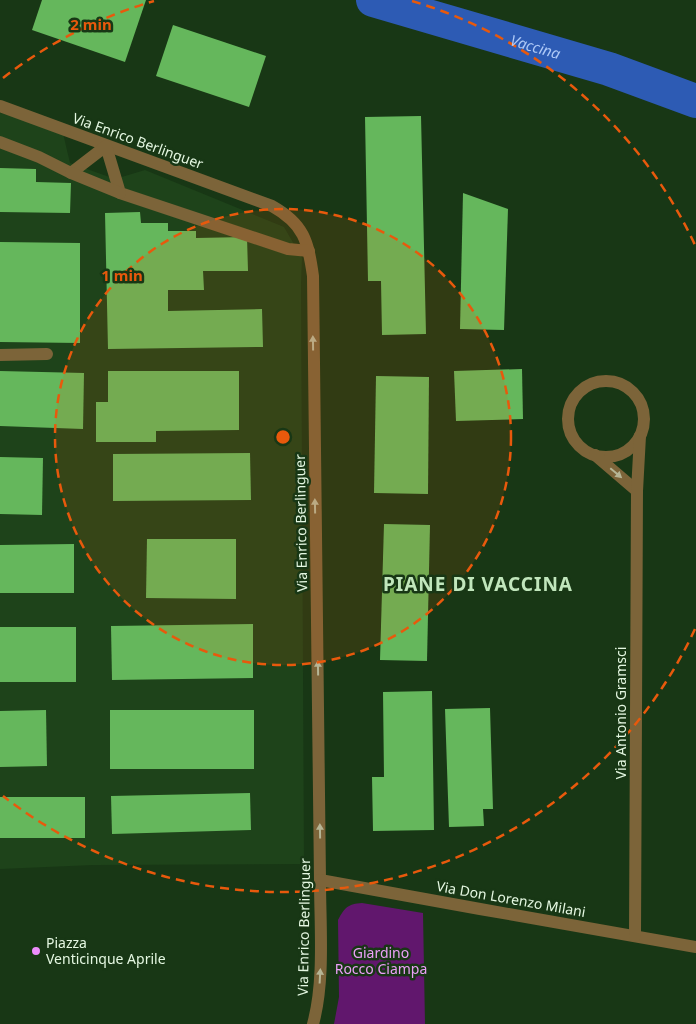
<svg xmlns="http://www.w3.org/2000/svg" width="696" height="1024" viewBox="0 0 696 1024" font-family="'Noto Sans',sans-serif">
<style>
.built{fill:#1e431a}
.green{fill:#61176d}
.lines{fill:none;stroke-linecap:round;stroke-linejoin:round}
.river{stroke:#2d5bb4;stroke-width:34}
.building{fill:#65b75c}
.minor{stroke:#7c6439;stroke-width:12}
.oneway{fill:#b5b595}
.ring{fill:none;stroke:#e8590c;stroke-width:2.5;stroke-dasharray:9 6}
.poi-dot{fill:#ec8cfb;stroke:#183715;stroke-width:2}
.labels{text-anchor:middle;stroke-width:5;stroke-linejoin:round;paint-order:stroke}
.street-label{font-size:14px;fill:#e4f7e1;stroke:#183715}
.poi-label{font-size:14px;fill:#e4f7e1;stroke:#183715;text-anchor:start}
.park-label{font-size:14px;fill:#eba0f7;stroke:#183715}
.water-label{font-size:15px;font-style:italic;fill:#aec9f7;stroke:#183715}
.district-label{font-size:19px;font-weight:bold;letter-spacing:1px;fill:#c1e6bc;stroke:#183715}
.centre{fill:#e8590c;stroke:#183715;stroke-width:2.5}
.ring-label{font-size:15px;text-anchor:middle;font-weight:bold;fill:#e8590c;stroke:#183715;stroke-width:5;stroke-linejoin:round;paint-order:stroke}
</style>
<rect width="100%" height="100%" fill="#183715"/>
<polygon class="built" points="0,113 62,129 70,163 115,179 145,170 284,227 302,258 301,284 304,864 93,865 0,869"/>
<path class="green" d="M362,903L423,913L425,1024H334L339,997L338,920C345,907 348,904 362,903Z"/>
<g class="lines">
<path class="river" id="s1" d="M373,0L609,69L696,101"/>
</g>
<g class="building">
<polygon points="42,0 146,0 125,62 32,30"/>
<polygon points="173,25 266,56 249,107 156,76"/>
<polygon points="421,116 426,334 382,335 381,281 368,281 365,117"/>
<polygon points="0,168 36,169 36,182 71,183 70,213 0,212"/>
<polygon points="463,193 508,209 504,330 460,329"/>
<polygon points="140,212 141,223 168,223 168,231 196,231 196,238 247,237 248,271 203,271 204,290 168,290 168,311 262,309 263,347 108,349 105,213"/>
<polygon points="0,242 80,243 80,343 0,342"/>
<polygon points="522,369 523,419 456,421 454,371"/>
<polygon points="0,371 84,373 83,429 0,426"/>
<polygon points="108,371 239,371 239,430 156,431 156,442 96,442 96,402 108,402"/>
<polygon points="376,376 429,377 428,494 374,493"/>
<polygon points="250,453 251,500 113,501 113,454"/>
<polygon points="0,457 43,458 42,515 0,514"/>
<polygon points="384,524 430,525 427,661 380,660"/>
<polygon points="147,539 236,539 236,599 146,598"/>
<polygon points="74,544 74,593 0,593 0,545"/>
<polygon points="253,624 253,678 112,680 111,626"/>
<rect x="0" y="627" width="76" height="55"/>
<polygon points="432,691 434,830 373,831 372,777 384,777 383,692"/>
<polygon points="490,708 493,809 483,809 484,826 449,827 445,709"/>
<polygon points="46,710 47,766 0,767 0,711"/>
<rect x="110" y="710" width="144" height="59"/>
<polygon points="250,793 251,830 112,834 111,796"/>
<rect x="0" y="797" width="85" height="41"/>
</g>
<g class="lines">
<g class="minor">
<path d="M0,106L272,206C304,224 308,241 313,276L320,880C320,925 325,981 313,1024"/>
<polyline points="0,142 39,157 71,173 106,146 120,193 288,249 309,251"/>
<polyline points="71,173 120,193"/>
<polyline points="0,355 47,354"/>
<circle cx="606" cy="419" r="38"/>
<polyline points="595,455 637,491"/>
<polyline points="320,880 480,909 696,947"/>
<polyline points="635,936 637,491 640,436"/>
</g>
</g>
<defs><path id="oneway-solid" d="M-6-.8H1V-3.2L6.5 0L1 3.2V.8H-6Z" transform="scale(1.25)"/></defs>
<g class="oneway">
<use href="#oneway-solid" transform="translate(313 343) rotate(-91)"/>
<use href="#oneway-solid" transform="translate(616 473) rotate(40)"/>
<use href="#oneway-solid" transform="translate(315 506) rotate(-91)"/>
<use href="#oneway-solid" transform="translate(318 668) rotate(-91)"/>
<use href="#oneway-solid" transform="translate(320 831) rotate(-91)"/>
<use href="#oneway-solid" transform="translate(320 976) rotate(-87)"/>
</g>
<circle cx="283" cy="437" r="228" fill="#e8590c" fill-opacity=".12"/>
<g class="ring">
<circle cx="283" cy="437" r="228"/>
<path d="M695 629A455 455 0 0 1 3 796M3 78A455 455 0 0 1 154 1M412 1A455 455 0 0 1 695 245"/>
</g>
<circle class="poi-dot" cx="36" cy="951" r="5"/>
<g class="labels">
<g class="street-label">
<text transform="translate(138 141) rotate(20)" y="5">Via Enrico Berlinguer</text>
<text transform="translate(301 523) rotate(-91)" y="5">Via Enrico Berlinguer</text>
<text transform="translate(621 713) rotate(-90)" y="5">Via Antonio Gramsci</text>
<text transform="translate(511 899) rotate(10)" y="5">Via Don Lorenzo Milani</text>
<text transform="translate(304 927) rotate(-89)" y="5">Via Enrico Berlinguer</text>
</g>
<g class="poi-label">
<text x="46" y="948">Piazza<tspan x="46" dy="16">Venticinque Aprile</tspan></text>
</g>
<g class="park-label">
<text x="381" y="958">Giardino<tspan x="381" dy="16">Rocco Ciampa</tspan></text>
</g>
<g class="water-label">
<text dy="5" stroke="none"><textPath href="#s1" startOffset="169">Vaccina</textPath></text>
</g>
<g class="district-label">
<text x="478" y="591">PIANE DI VACCINA</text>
</g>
</g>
<circle cx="283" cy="437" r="8" class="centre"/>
<g class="ring-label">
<text x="91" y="30">2 min</text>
<text x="122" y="281">1 min</text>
</g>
</svg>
